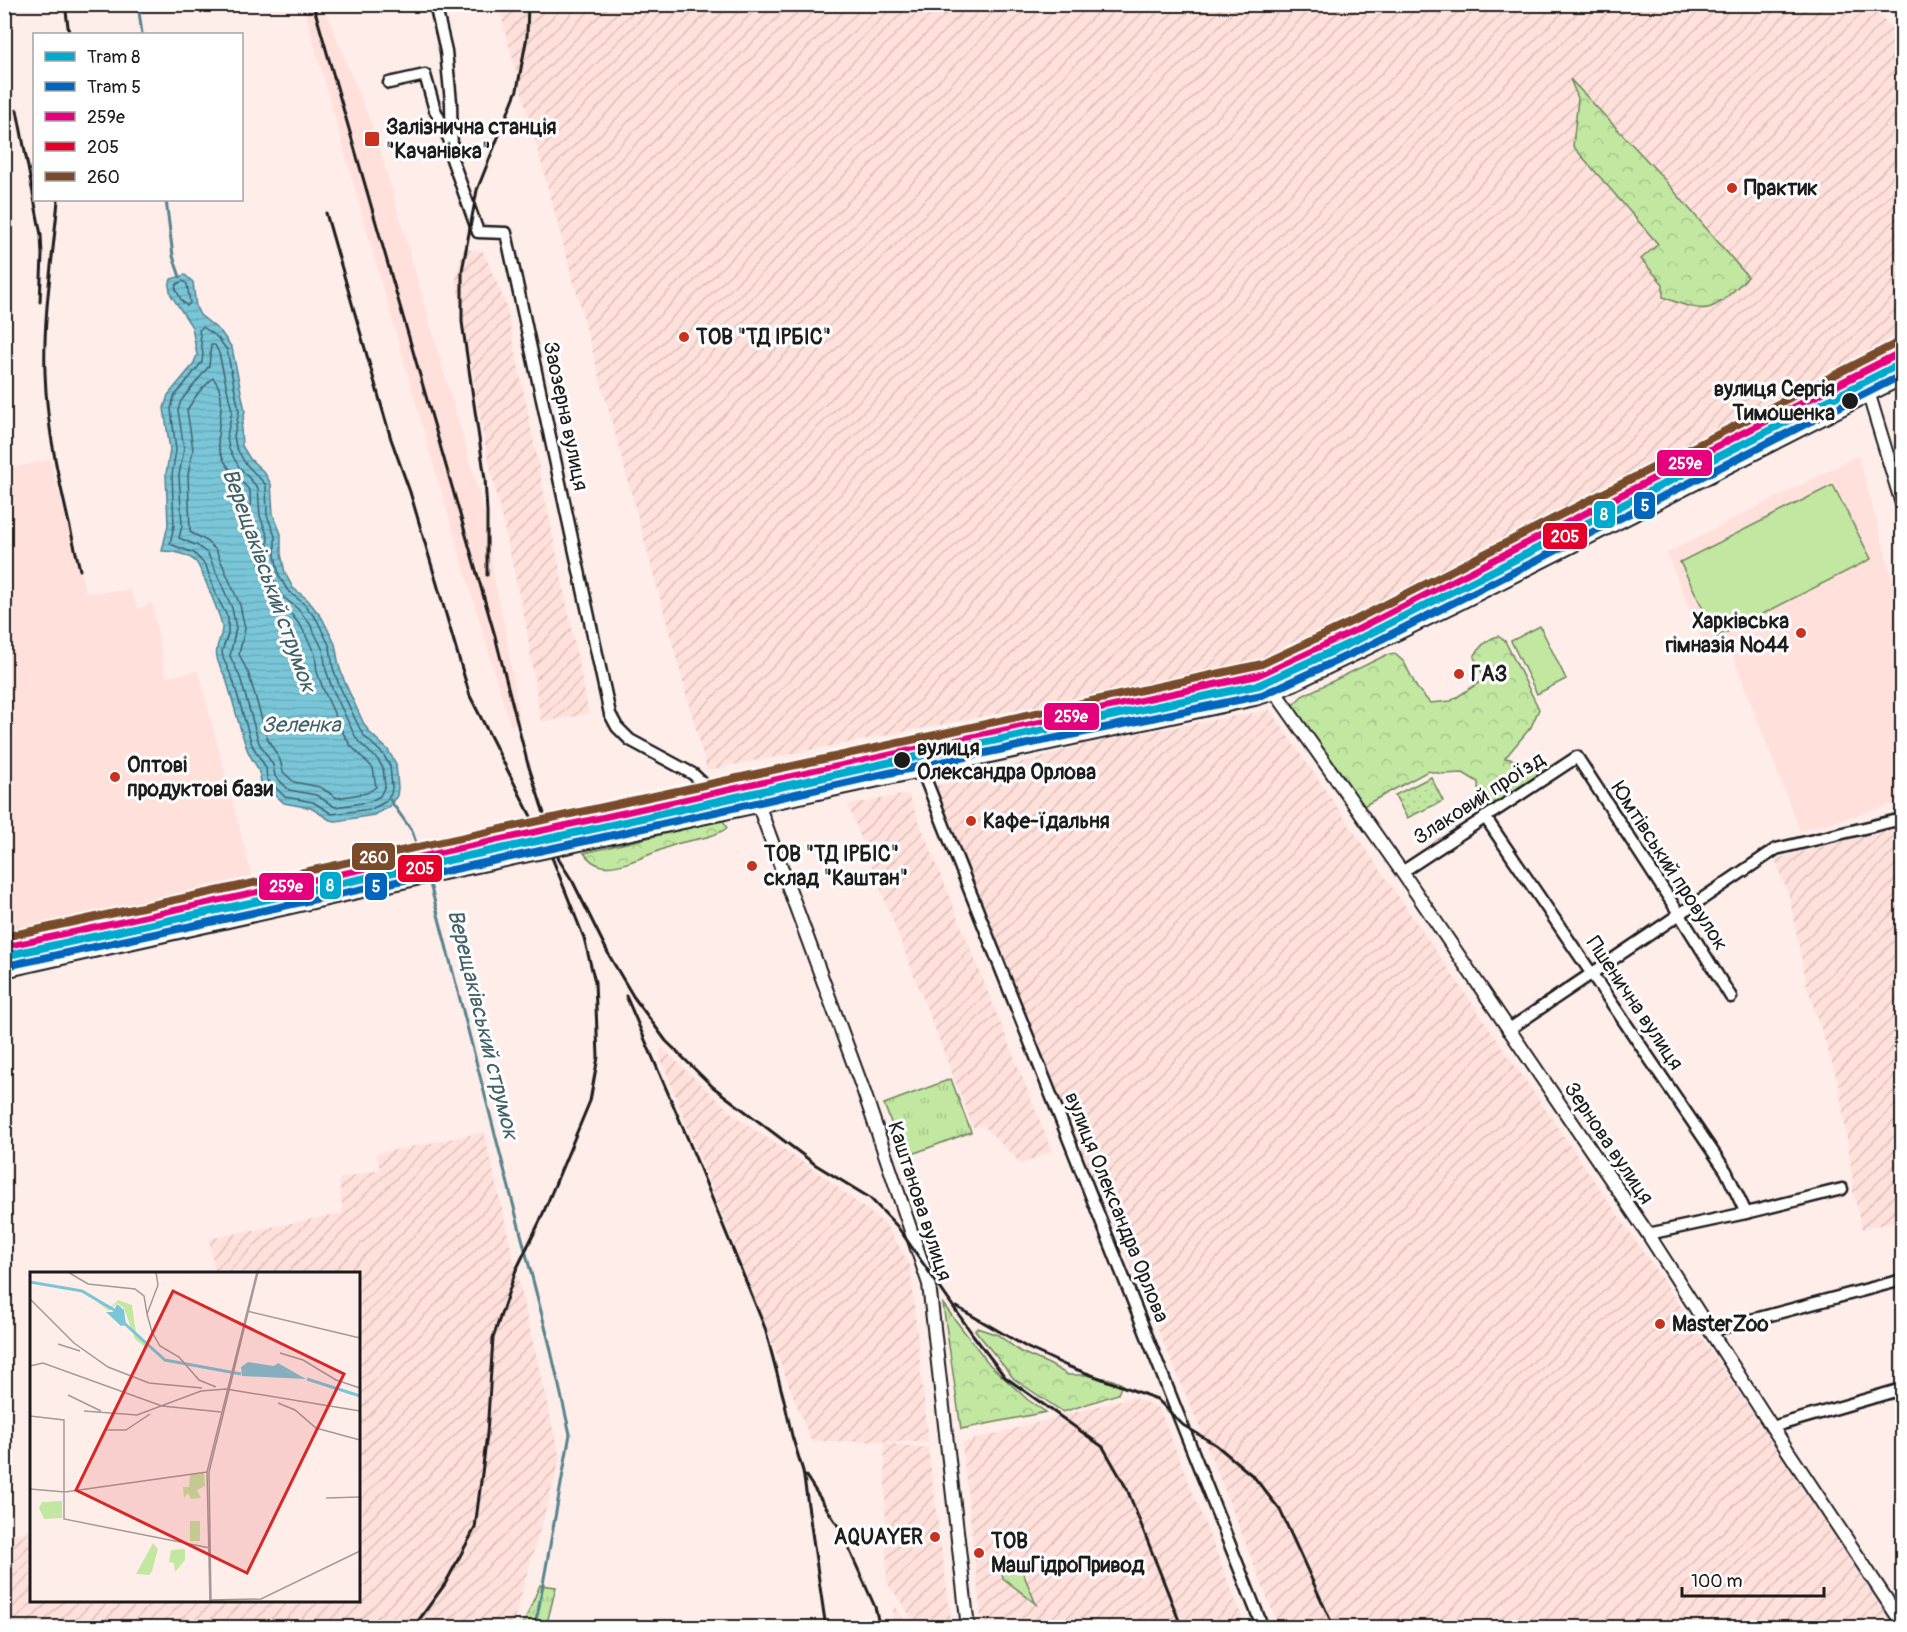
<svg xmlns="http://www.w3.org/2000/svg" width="1907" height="1632" viewBox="0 0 1907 1632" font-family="Pangolin,sans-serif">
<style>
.built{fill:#ffe0db}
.industrial{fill:url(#industrial-furrows)}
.grass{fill:url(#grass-tufts);stroke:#6e825e;stroke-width:1.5}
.forest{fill:url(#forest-crowns);stroke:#6e825e;stroke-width:1.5}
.park{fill:url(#park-dots);stroke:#6e825e;stroke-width:1.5}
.garden{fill:#c1e7a1;stroke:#6e825e;stroke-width:1.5}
.water{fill:url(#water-rules);stroke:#54828d;stroke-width:1.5}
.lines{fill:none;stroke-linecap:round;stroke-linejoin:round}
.shore{stroke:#426068;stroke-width:1.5}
.stream{stroke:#54828d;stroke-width:3}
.minor-casing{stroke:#1c1c1c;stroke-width:15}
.tertiary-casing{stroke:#1c1c1c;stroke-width:16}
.secondary-casing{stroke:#1c1c1c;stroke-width:18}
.minor{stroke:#fff;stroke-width:10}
.tertiary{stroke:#fff;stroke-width:12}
.secondary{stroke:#fff;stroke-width:14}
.rail{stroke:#1c1c1c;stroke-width:3}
.secondary-bridge-casing{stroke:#1c1c1c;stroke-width:18;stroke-linecap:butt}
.secondary-bridge{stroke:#fff;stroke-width:14}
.bus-1-casing{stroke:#fff;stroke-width:12}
.bus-2-casing{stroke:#fff;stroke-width:12}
.bus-3-casing{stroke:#fff;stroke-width:12}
.bus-1{stroke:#e5007d;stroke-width:8}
.bus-2{stroke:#e4002b;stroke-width:8}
.bus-3{stroke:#7a4b2a;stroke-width:8}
.tram-1-casing{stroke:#fff;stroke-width:12}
.tram-2-casing{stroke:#fff;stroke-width:12}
.tram-1{stroke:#00a9ce;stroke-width:8}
.tram-2{stroke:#0065bd;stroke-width:8}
.poi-dot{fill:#c8321e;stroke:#fff;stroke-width:2}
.stop-dot{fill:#1c1c1c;stroke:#fff;stroke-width:2}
.labels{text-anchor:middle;stroke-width:6;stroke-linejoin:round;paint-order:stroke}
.poi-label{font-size:21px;font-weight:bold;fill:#1c1c1c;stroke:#fff;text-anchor:start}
.stop-label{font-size:21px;font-weight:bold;fill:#1c1c1c;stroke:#fff;text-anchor:end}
.street-label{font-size:21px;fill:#1c1c1c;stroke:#fff}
.water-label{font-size:22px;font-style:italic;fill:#426068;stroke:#fff}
.inset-river{fill:none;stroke:#7ac6d9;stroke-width:3}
.inset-road{fill:none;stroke:#a49998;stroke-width:1.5}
.view{fill:#d62828;fill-opacity:0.15;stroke:#d62828;stroke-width:3}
.inset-edge{fill:none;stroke:#1c1c1c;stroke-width:3}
.line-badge{stroke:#fff;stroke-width:2}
.badge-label{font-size:16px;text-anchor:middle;font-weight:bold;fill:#fff}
</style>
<defs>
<pattern id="industrial-furrows" width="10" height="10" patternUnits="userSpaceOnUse" patternTransform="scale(1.5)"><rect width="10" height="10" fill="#ffe0db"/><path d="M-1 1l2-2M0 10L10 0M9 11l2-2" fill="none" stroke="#dac0bb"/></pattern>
<pattern id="grass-tufts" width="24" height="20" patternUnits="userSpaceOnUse" patternTransform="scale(1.5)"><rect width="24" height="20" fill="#c1e7a1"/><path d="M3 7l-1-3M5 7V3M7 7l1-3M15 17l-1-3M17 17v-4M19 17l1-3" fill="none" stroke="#a5c68a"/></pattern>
<pattern id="forest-crowns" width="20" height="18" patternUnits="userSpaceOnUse" patternTransform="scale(1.5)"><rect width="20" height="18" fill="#c1e7a1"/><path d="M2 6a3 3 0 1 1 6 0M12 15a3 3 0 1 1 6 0" fill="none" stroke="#a5c68a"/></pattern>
<pattern id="park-dots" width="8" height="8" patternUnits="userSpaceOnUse" patternTransform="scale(1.5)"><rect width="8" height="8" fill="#c1e7a1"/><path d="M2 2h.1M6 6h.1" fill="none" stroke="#a5c68a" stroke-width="1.8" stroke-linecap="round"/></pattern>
<pattern id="water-rules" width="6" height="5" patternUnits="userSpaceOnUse" patternTransform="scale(1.5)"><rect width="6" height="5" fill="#7ac6d9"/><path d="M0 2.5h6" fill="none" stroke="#69aaba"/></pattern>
</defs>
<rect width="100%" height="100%" fill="#ffedea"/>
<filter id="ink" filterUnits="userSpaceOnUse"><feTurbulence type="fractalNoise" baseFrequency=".0167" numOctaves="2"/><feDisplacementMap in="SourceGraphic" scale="12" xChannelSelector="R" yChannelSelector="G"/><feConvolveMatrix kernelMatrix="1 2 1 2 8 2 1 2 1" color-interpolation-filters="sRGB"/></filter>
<g filter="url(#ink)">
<g class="built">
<polygon points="303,5 323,5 376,136 486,518 493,574 506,634 520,723 510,725 429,449"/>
<polygon points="1858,456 1902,612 1902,802 1800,831 1732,653 1708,655 1667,553"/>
<polygon points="50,459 86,593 130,590 138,609 152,603 166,677 198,671 252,876 7,937 4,924 5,470"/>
</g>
<g class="industrial">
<polygon points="498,5 1870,5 1902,39 1902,344 1263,662 707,770"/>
<polygon points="463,249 483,251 506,305 589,714 541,722 526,625 483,435 456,278"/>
<polygon points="1270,710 1691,1321 1895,1627 1279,1627 1195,1416 1074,1134 936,786 1102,740"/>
<polygon points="908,794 1052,1151 1021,1164 983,1125 973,1127 848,805"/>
<polygon points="1902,826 1902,1221 1862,1229 1853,1191 1853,1181 1839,1085 1807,986 1789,896 1775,859"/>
<polygon points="662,1048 735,1116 824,1177 886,1225 910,1265 928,1442 811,1441 659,1054"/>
<polygon points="484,1132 560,1459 512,1627 5,1627 5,1535 31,1531 32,1600 358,1600 358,1274 215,1273 209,1239 343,1213 339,1179 380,1169 376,1154"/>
<polygon points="1132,1397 1159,1408 1246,1627 982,1627 962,1443"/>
<polygon points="884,1443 928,1448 952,1627 918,1627 887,1582"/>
<polygon points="894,1606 909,1627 892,1627"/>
</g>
<g class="grass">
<polygon points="1902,360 1902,374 1891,380 1885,369"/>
<polygon points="1844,391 1848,402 1281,686 1246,697 1243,685 1280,674"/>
<polygon points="1235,686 1237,698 1007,747 1004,735"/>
<polygon points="997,736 1000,748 724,807 722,797"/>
<polygon points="707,800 710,811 119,941 116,928"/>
<polygon points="110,929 113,941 5,965 4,952"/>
<polygon points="951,1079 971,1132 904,1157 884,1104"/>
<polygon points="1018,1561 1036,1604 1003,1578 1001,1566"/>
<polygon points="540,1585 556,1587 546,1627 522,1627"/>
</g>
<g class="forest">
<path d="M1570,79L1657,171L1748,277C1712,311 1712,317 1663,297V284L1641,259L1658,244L1573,146L1578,98Z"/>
<path d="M1498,636L1505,641L1539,709L1531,727L1505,758L1559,769L1481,815L1479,805L1478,782L1463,773L1443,774L1428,771L1358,809L1288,710L1302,696L1386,655L1395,654L1404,662L1417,688L1430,703L1451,701L1480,682L1483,675L1474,657C1480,646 1486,640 1498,636Z"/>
<path d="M723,820L727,828C712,839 691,839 674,845C655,851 620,870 602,866C594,864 588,859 584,853Z"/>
<polygon points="943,1304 990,1365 1028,1400 1046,1412 961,1429"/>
<polygon points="977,1328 998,1335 1021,1352 1049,1364 1068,1375 1085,1375 1110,1379 1122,1384 1118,1394 1063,1412 1014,1379 975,1330"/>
</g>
<polygon class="park" points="1431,777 1443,801 1407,818 1395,795"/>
<g class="garden">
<polygon points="1833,485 1871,559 1717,637 1680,562"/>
<polygon points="1540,626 1566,679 1537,694 1511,641"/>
</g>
<path class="water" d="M185,275L193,282L196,307L200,315L221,332L232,348L245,411L241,429L242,446L250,459L264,472L271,484L273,514L281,534V554L285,573L293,588L307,599L322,618L335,644L339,666L345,683L364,724L369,732L388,750L396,764L398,788L397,796L389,807L374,815L336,821L330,820L311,808L284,803L261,782C259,763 253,765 247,749C239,727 234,704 227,682C225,674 218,666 217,657C214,646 223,637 222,626C222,620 200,566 196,562C188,554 173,551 162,551L168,525L166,474L170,450L164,408L168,395L193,365L197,355L192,327L171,295L169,286L171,279Z"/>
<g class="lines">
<g class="shore">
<polygon points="183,281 187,284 190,303 187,306 181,300 175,287 177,284"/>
<polygon points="203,327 217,337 227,350 239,411 234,436 236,447 245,463 266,485 267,515 275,536 275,555 279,576 288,591 303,603 317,620 330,647 333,668 339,685 359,727 364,736 383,754 390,766 392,787 391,794 385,802 372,809 332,814 313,802 285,797 267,779 266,768 252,745 233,680 223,658 222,651 228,634 228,618 217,597 206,566 194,553 170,544 174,525 172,475 176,450 171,409 174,397 202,362 203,354 199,330"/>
<polygon points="211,345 215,345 219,353 232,411 227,436 229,449 239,467 258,488 260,516 268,537 267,556 272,578 282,596 298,609 310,624 323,650 326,670 332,688 352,730 358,741 378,760 383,768 385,786 380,796 369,802 335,807 316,795 289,790 275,776 273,765 259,743 240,677 230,656 236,628 232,608 208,554 198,546 179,538 182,526 179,475 184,449 178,410 181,401 209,366"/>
<path d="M213,378C232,400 211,430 221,454C227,470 240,479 250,491L251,518L259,539L258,556L264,582L275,601L292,615L302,628L315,654L317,672L324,691L343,733L351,746L373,768L376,787L367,793L337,798L320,787L294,782L283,772L280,760L268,740L249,675L239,654L245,629L240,605L216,550L205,540L190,532L188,475L193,449L187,410L198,393Z"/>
</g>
<g class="stream">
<polyline points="138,4 142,34"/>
<polyline points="166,200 173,256 180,277"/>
<polyline points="390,800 412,831 420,854"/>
<polyline points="429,880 549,1342 570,1434 538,1612 534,1628"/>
</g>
<g class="minor-casing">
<g id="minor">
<polyline points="435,4 446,51 451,102 452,159 478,232 506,233 610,714 617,727 630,740 693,774 713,793 718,813"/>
<polyline points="389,83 425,75 435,110 450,141"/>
<polyline points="921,768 1263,1628"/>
<polyline points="1485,817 1726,1171 1746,1213"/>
<polyline points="1402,872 1577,757 1680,915 1731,997"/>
<polyline points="1508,1030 1776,849 1902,819"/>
<polyline points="1648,1234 1746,1213 1842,1189"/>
<polyline points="1710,1331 1902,1280"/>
<polyline points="1772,1427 1902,1389"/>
</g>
</g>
<g class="tertiary-casing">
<g id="tertiary">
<polyline points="1854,378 1869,395 1902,504"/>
<polyline points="1275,692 1402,872 1648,1234 1772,1427 1902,1623"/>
<polyline points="758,804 864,1092 929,1284 968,1628"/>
</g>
</g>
<g class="secondary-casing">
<g id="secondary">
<polyline points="600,820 999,731 1247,679 1277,670 1356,631 1902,352"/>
<polyline points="604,838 1255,698 1275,692 1458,603 1902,377"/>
<polyline points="4,948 421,859"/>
<polyline points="4,970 425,876"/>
</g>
</g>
<use href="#minor" class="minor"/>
<use href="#tertiary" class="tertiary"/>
<use href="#secondary" class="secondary"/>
<g class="rail">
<polyline points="65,4 69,34"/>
<polyline points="313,4 495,636 527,761 559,860 573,882 610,957 633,996 666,1041 713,1087 816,1165 870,1198 897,1226 973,1335 1005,1377 1103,1447 1127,1489 1182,1628"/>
<polyline points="17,110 41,235 42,255 40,302"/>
<path d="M58,200C53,257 43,315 45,373C47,440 65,505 80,570"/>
<polyline points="326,213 391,439 410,492 470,696 553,860 584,938 595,982 598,1057 590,1101 539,1223 516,1270 493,1338 487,1434 475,1528 445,1584 413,1628"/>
<polyline points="487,575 487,512 485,479 462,322 462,271 477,190 517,90 527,36 528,4"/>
<polyline points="626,996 687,1137 765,1328 784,1400 792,1436 803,1471 826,1628"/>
<polyline points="957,1307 1028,1348 1067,1366 1157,1399 1183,1425 1216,1445 1254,1477 1280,1510 1334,1628"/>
<polyline points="806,1476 840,1529 875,1607 880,1628"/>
</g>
<g class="secondary-bridge-casing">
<g id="secondary-bridge">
<polyline points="421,859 600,820"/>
<polyline points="425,876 604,838"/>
</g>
</g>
<use href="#secondary-bridge" class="secondary-bridge"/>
<g class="bus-1-casing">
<polyline id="bus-1" points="4,948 1265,674 1356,631 1902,352"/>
</g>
<g class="bus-2-casing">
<polyline id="bus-2" points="6,958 1268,684 1361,640 1902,364"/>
</g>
<g class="bus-3-casing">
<polyline id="bus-3" points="4,937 1262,664 1351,622 1897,343"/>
</g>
<use href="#bus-1" class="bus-1"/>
<use href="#bus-2" class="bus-2"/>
<use href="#bus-3" class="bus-3"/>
<g class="tram-1-casing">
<polyline id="tram-1" points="4,956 602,827 887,763 1259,685 1359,639 1902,363"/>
</g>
<g class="tram-2-casing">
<polyline id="tram-2" points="6,966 604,837 889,773 1262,695 1364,648 1902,375"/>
</g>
<use href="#tram-1" class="tram-1"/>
<use href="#tram-2" class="tram-2"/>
</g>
</g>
<g class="poi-dot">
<rect x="364" y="131" width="16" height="16" rx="3"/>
<circle cx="1732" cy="188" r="6"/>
<circle cx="684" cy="337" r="6"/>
<circle cx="1801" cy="633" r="6"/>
<circle cx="1459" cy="674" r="6"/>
<circle cx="115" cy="777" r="6"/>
<circle cx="971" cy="821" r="6"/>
<circle cx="752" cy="866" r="6"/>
<circle cx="1660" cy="1324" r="6"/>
<circle cx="935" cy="1537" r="6"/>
<circle cx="979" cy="1553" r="6"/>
</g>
<g class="stop-dot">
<circle cx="1850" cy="401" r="9"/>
<circle cx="902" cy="760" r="9"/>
</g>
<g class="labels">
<g class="poi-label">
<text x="386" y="134">Залізнична станція<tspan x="386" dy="24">"Качанівка"</tspan></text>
<text x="1744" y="195">Практик</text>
<text x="696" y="344">ТОВ "ТД ІРБІС"</text>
<text x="1789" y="628" text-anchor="end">Харківська<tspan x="1789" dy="24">гімназія №44</tspan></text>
<text x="1471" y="681">ГАЗ</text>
<text x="127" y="772">Оптові<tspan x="127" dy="24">продуктові бази</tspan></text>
<text x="983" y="828">Кафе-їдальня</text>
<text x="764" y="861">ТОВ "ТД ІРБІС"<tspan x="764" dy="24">склад "Каштан"</tspan></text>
<text x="1672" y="1331">MasterZoo</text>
<text x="923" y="1544" text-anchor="end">AQUAYER</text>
<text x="991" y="1548">ТОВ<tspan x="991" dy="24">МашГідроПривод</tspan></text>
</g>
<g class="stop-label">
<text x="1835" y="396">вулиця Сергія<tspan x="1835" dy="24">Тимошенка</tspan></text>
<text x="917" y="755" text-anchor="start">вулиця<tspan x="917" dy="24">Олександра Орлова</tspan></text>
</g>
<g class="street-label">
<text transform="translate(566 416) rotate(78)" y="7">Заозерна вулиця</text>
<text transform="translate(1479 798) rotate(-33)" y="7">Злаковий проїзд</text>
<text transform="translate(1670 866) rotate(57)" y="7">Юмтівський провулок</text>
<text transform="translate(1635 1003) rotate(56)" y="7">Пшенична вулиця</text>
<text transform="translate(1609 1143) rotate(56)" y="7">Зернова вулиця</text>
<text transform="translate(920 1201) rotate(72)" y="7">Каштанова вулиця</text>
<text transform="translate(1117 1207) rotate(68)" y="7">вулиця Олександра Орлова</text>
</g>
<g class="water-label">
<text transform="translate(270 580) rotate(70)" y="8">Верещаківський струмок</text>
<text x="301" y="732">Зеленка</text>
<text transform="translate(484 1024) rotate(76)" y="8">Верещаківський струмок</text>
</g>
</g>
<g transform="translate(30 1272)">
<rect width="330" height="330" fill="#ffedea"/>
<path d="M88,28L102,33L106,61L120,79L105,67L94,36L87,31L79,39L67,30L82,34ZM123,271L128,277L122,299L119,303L106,302Z" fill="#c1e7a1"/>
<path d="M174,200L175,214L167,218L171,226L161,227L158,221L154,226L153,215H159L160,203ZM155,277V288L145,300L144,291L139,290L141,278Z" fill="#c1e7a1"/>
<path d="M32,229V246L14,247L9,236L12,230ZM160,249H170V269H160Z" fill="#c1e7a1"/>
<path d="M87,32L94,38L96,53L91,54L76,40H83ZM218,90L244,94L248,91L276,107L212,104L211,95Z" fill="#7ac6d9"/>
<path class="inset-river" d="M0,10L52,19L84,38M94,51L135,88L211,102M277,107L330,124"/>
<path class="inset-road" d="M38,0L58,12L105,17L114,24L117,42M126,0L128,13L117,42L122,60L130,74L149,85L169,108L186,115M0,27L44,71L78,95L119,111L172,116M217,39L330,66M28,72L50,79M250,81L273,88L306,108L330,116M0,94L13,91L132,134L191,140M38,123L71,139M248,131L265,138L286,156L330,168M54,139L107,143L171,119L196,117L330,139M0,144L34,148V247L180,276M75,158H96L120,142M0,217L35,220L177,200M296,226L330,225M180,328L231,327L330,279M180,330L177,200L227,0M181,330L179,200L228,0"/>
<path class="view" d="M143,19L314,102L217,301L46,218Z"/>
<rect width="330" height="330" class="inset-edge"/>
</g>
<g class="line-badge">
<rect x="1656" y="449" width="57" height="28" rx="6" fill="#e5007d"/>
<rect x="1633" y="491" width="23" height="29" rx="6" fill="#0065bd"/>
<rect x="1593" y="500" width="23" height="29" rx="6" fill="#00a9ce"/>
<rect x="1542" y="522" width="46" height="28" rx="6" fill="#e4002b"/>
<rect x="1043" y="702" width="57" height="29" rx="6" fill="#e5007d"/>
<rect x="351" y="842" width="45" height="29" rx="6" fill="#7a4b2a"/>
<rect x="397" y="854" width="46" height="29" rx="6" fill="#e4002b"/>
<rect x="319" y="871" width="23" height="29" rx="6" fill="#00a9ce"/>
<rect x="364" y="872" width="24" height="29" rx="6" fill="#0065bd"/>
<rect x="258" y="872" width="57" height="29" rx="6" fill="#e5007d"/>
</g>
<g class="badge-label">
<text x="1685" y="469">259е</text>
<text x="1645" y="511">5</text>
<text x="1604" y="520">8</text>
<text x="1565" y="542">205</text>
<text x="1071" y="722">259е</text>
<text x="374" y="863">260</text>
<text x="420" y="874">205</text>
<text x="330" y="891">8</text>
<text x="376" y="892">5</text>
<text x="286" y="892">259е</text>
</g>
<rect width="1907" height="1632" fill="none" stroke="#fff" stroke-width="24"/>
<rect x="12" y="12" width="1883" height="1608" fill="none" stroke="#1c1c1c" stroke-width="2" filter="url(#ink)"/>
<rect x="33" y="33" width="210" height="168" fill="#ffffff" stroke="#a4a4a4" stroke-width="1.5"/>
<rect x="45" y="52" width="30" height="9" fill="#00a9ce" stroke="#a4a4a4" stroke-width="1.5"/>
<text x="87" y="63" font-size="18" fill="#1c1c1c">Tram 8</text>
<rect x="45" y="82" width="30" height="9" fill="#0065bd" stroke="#a4a4a4" stroke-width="1.5"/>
<text x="87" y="93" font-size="18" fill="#1c1c1c">Tram 5</text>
<rect x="45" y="112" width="30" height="9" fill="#e5007d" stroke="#a4a4a4" stroke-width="1.5"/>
<text x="87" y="123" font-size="18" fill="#1c1c1c">259е</text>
<rect x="45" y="142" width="30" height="9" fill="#e4002b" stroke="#a4a4a4" stroke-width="1.5"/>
<text x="87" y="153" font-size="18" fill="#1c1c1c">205</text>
<rect x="45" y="172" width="30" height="9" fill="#7a4b2a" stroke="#a4a4a4" stroke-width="1.5"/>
<text x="87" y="183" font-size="18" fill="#1c1c1c">260</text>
<path d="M1682 1587v9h142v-9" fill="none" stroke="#1c1c1c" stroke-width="3"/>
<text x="1691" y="1587" font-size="18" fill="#1c1c1c" stroke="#ffffff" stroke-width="4.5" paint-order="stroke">100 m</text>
</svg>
